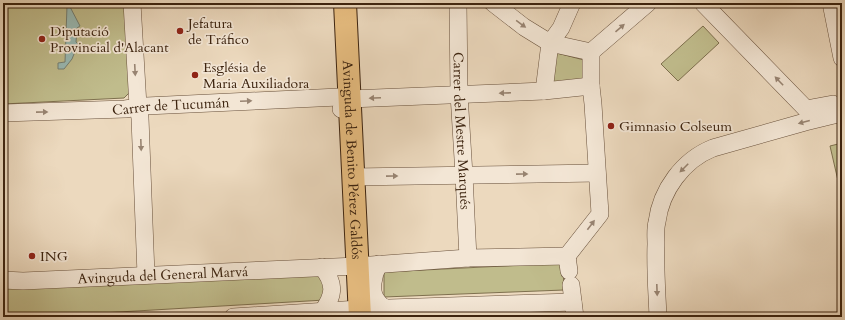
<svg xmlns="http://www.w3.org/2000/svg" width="845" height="320" viewBox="0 0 845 320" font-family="Cardo,serif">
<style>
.green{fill:#c0bc8c;stroke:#7e704e}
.water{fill:#99bab4;stroke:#747e72}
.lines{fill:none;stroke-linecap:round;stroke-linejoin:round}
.minor-casing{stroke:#68503b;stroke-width:18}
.major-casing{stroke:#3c230f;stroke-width:24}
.minor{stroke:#f3e6d5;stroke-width:17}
.major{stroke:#e6bc7f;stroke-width:22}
.oneway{fill:#988472}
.poi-dot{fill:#8f2418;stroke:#f3e6d5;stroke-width:1.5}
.labels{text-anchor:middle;stroke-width:3.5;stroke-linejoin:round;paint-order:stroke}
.poi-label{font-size:14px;fill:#3c230f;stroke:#f3e6d5;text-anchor:start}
.street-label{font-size:14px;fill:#3c230f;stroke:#f3e6d5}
</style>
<rect width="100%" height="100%" fill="#ecd9be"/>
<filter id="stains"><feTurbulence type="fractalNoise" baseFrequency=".005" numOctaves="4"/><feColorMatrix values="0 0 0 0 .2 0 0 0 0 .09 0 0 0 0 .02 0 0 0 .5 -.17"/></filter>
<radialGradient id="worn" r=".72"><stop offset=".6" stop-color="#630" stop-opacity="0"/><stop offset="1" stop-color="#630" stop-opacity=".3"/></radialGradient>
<g class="green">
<polygon points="3,3 127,3 131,91 124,98 3,104"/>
<polygon points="703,26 719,43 678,81 661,64"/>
<polygon points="557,53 584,60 585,84 550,87"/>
<polygon points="842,143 842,198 830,146"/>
<polygon points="563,263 564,290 384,297 384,272"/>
<polygon points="323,274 325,300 33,317 3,317 3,289"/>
</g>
<polygon class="water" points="61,3 68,3 80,26 77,28 76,42 78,44 72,59 64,69 58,69 58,63 65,62 67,6 61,5"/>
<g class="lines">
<g class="minor-casing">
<g id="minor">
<polyline points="132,3 138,106 140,118 146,275"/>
<path id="s1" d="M458,3L459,94L464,175L468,258"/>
<polyline points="493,3 524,27 550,43 591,52"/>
<polyline points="703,3 806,109 833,104"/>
<polyline points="831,3 842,58"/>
<polyline points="550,43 561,28 572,3"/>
<polyline points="591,52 648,3"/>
<polyline points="544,91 550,43"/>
<polyline points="341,109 350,99 544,91 591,86"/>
<path id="s2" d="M3,113L125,109L146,106L339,97"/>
<polyline points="353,177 597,173"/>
<polyline points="567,256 600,214 593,104 591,86 591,52"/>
<polyline points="567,256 569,271"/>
<path d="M379,264C373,275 369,292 378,302C380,305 383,307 386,308"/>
<path id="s3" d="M3,280L23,281L357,266L468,258L567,256"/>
<polyline points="571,285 575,317"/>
<path d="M322,312C334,296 336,284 322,267"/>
<polyline points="233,317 359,309 573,302"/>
<path d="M658,317C657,293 655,268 656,244C656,237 655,229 657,222C661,190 683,160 713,148L805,122L842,113"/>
</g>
</g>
<g class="major-casing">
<g id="major">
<path id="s4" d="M345,3L360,317"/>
</g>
</g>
<use href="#minor" class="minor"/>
<use href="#major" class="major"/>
</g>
<defs><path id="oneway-solid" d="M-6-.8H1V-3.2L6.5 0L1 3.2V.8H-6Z"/></defs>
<g class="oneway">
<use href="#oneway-solid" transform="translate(521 24) rotate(36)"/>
<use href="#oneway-solid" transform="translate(620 28) rotate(-41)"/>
<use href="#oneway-solid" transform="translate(135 70) rotate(87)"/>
<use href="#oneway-solid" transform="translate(779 81) rotate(-134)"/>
<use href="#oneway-solid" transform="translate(505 93) rotate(178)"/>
<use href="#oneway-solid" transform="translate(375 98) rotate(177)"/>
<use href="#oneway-solid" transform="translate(246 101) rotate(-3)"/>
<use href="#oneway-solid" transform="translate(42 112) rotate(-1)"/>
<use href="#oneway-solid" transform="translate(804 122) rotate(165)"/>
<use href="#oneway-solid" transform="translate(141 145) rotate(88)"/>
<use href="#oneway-solid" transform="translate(684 168) rotate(135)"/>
<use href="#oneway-solid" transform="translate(522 174) rotate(-1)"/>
<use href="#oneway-solid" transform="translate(392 176) rotate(-1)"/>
<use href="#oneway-solid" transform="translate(591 225) rotate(-53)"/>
<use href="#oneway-solid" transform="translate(657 290) rotate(88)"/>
</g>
<g class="poi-dot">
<circle cx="180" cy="31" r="4"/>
<circle cx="42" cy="39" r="4"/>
<circle cx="195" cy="75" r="4"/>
<circle cx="611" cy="126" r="4"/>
<circle cx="32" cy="256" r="4"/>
</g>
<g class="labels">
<g class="poi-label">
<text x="188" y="28">Jefatura<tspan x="188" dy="16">de Tráfico</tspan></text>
<text x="50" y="36">Diputació<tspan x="50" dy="16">Provincial d'Alacant</tspan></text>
<text x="203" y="72">Església de<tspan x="203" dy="16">Maria Auxiliadora</tspan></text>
<text x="619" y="131">Gimnasio Colseum</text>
<text x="40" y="261">ING</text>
</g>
<g class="street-label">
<text dy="5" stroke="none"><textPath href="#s2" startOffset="168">Carrer de Tucumán</textPath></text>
<text dy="5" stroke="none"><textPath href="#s1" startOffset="128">Carrer del Mestre Marqués</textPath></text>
<text dy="5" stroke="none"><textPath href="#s4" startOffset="157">Avinguda de Benito Pérez Galdós</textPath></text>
<text dy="5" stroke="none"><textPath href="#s3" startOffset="160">Avinguda del General Marvá</textPath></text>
</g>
</g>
<rect width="845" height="320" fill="none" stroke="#ecd9be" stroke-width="16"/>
<rect x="4" y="4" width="837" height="312" fill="none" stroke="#3c230f" stroke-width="2"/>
<rect x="8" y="8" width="829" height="304" fill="none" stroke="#3c230f"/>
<rect width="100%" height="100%" filter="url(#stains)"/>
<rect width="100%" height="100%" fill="url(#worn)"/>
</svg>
